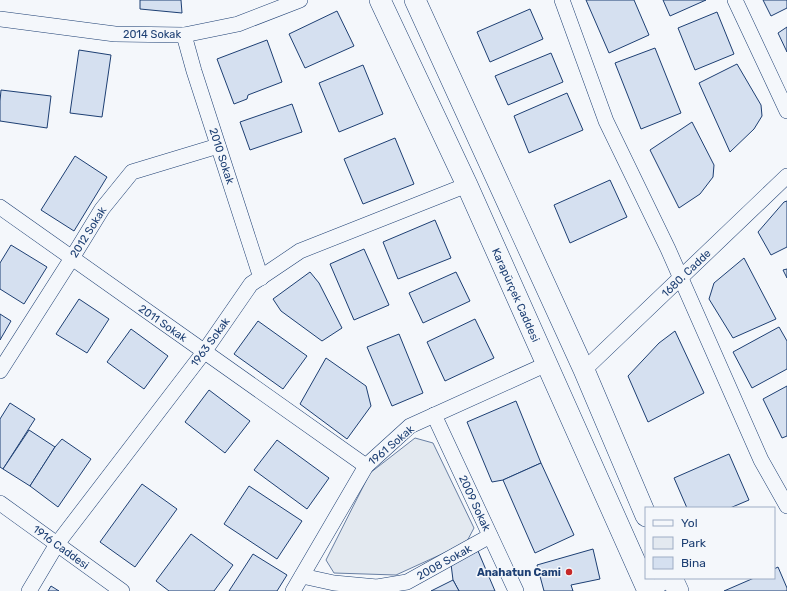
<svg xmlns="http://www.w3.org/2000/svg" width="787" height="591" viewBox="0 0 787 591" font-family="Rubik,sans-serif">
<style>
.green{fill:#e3e9f0;stroke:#687fa3}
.building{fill:#d5e0f0;stroke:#1d3f73}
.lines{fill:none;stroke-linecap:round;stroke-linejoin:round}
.street-casing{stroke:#1d3f73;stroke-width:16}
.secondary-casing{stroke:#1d3f73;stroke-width:22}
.street{stroke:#f4f7fb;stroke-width:15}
.secondary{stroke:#f4f7fb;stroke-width:21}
.poi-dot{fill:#c62828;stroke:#f4f7fb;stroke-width:1.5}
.labels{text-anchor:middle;stroke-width:3;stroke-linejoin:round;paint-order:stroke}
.street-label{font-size:11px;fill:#1d3f73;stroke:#f4f7fb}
.poi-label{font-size:11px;font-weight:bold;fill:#1d3f73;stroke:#f4f7fb;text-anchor:end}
</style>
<rect width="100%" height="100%" fill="#f4f7fb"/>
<polygon class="green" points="415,438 433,443 474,528 466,543 396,575 334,573 326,560 370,473"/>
<g class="building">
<polygon points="140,0 181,0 182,13 140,9"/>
<polygon points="586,0 634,0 649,35 609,53"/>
<polygon points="663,0 706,0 670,16"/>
<polygon points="763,0 787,0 787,8 771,16"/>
<polygon points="530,9 543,39 490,62 477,32"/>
<polygon points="337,11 354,46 305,68 289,34"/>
<polygon points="717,12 734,54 695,70 678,28"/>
<polygon points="787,27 787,52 778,33"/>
<polygon points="267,40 282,82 248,95 247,99 234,104 217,59"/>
<polygon points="655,48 681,113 641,129 615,63"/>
<polygon points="79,50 111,55 102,117 70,113"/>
<polygon points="551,53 563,82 508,105 495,76"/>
<polygon points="737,64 761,105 762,116 754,129 730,152 699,83"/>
<polygon points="363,65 383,114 339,132 319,83"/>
<polygon points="1,90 51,96 47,128 0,121 0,101"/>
<polygon points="567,93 583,130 529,153 514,116"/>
<polygon points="292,104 302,132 250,150 240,122"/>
<polygon points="692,122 714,165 713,177 700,194 679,208 650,150"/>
<polygon points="395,138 414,184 363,204 344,159"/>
<polygon points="75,156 107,177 74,231 41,210"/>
<polygon points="610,180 627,217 570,243 554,205"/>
<polygon points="787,201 787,247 771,255 758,232 784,202"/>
<polygon points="435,220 451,258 398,279 383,242"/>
<polygon points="11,245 47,267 24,304 0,289 0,263"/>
<polygon points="364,249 389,305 354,320 330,264"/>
<polygon points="744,258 776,319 733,338 709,299 714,283"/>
<polygon points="787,269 787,278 783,270"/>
<polygon points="310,272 319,283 342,328 322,341 281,311 273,299"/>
<polygon points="456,272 470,301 423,323 409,293"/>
<polygon points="79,299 109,319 87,353 56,334"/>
<polygon points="0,314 11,321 0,340"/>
<polygon points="475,319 494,358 445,381 427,342"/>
<polygon points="258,321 307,356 283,389 234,354"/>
<polygon points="779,327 787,341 787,369 752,388 733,352"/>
<polygon points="131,329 168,356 144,389 107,362"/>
<polygon points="675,331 704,393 648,422 628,376 659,343"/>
<polygon points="399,334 423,393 392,406 367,347"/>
<polygon points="326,358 366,386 371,406 347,439 300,404"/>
<polygon points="787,386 787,436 782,438 763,399"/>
<polygon points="209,390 250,421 225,453 185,422"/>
<polygon points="516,401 541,463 503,480 492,482 467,422"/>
<polygon points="10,403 35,419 3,469 0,467 0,419"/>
<polygon points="29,430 55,447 30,486 3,469"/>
<polygon points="62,439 91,459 58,507 30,486 55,447"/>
<polygon points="277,440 329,478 307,509 254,470"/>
<polygon points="729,454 749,500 730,508 687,508 674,478"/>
<polygon points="541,463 574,535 535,553 503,480"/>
<polygon points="142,484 177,509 135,567 100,542"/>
<polygon points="249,486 302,521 277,559 224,524"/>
<polygon points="191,534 233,565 214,591 169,591 156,581"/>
<polygon points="593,549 600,579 571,585 573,591 544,591 537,565"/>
<polygon points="478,551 495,591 459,591 453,580 451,564"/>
<polygon points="253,554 287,575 277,591 229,591"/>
<polygon points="778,567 787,588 787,591 724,591 754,578 774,578 774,569"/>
<polygon points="453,580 459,591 431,591"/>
<polygon points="51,586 59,591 48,591"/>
</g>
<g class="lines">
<g class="street-casing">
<g id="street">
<polyline points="562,0 606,121 668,249 761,460 787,506"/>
<polyline points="735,0 787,111"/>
<polyline points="0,19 115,34 184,35 238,24 300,0"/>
<polyline points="184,35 194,71 261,278"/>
<polyline points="0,207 366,466"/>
<polyline points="584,370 787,176"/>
<polyline points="0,371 72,258 102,209 132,172 218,146"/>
<polyline points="434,415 516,591"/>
<polyline points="0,503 122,591"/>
<polyline points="302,576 334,583 377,587 407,582 490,536"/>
<polyline points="29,591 57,544 204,352 251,284 300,251 467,185"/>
<polyline points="293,591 366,466 410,426 547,364"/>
<polyline points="649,591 671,578"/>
</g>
</g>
<g class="secondary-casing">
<g id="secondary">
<polyline points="380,0 467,185 648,591"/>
<polyline points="415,0 584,370 646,516"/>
<polyline points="672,578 678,591"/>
</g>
</g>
<use href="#street" class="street"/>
<use href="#secondary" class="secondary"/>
</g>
<circle class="poi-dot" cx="569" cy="572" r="4"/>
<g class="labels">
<g class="street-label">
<text x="152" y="38">2014 Sokak</text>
<text transform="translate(222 156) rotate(72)" y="4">2010 Sokak</text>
<text transform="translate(88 232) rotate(-58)" y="4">2012 Sokak</text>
<text transform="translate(686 273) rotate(-44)" y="4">1680. Cadde</text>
<text transform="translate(516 295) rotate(66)" y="4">Karapürçek Caddesi</text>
<text transform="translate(163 323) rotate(35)" y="4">2011 Sokak</text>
<text transform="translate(210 342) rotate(-54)" y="4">1963 Sokak</text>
<text transform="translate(391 445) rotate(-40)" y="4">1961 Sokak</text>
<text transform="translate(475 503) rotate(65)" y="4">2009 Sokak</text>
<text transform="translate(61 547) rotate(36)" y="4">1916 Caddesi</text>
<text transform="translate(444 562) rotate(-29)" y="4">2008 Sokak</text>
</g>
<g class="poi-label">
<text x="561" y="576">Anahatun Cami</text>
</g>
</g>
<rect x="645" y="507" width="130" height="72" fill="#f4f7fb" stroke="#9eadc5"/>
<rect x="653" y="520" width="20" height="6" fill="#f4f7fb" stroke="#9eadc5"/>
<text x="681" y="527" font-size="12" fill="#1d3f73">Yol</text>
<rect x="653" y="537" width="20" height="12" fill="#e3e9f0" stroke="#9eadc5"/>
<text x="681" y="547" font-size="12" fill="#1d3f73">Park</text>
<rect x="653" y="557" width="20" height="12" fill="#d5e0f0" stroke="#9eadc5"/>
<text x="681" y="567" font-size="12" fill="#1d3f73">Bina</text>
</svg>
